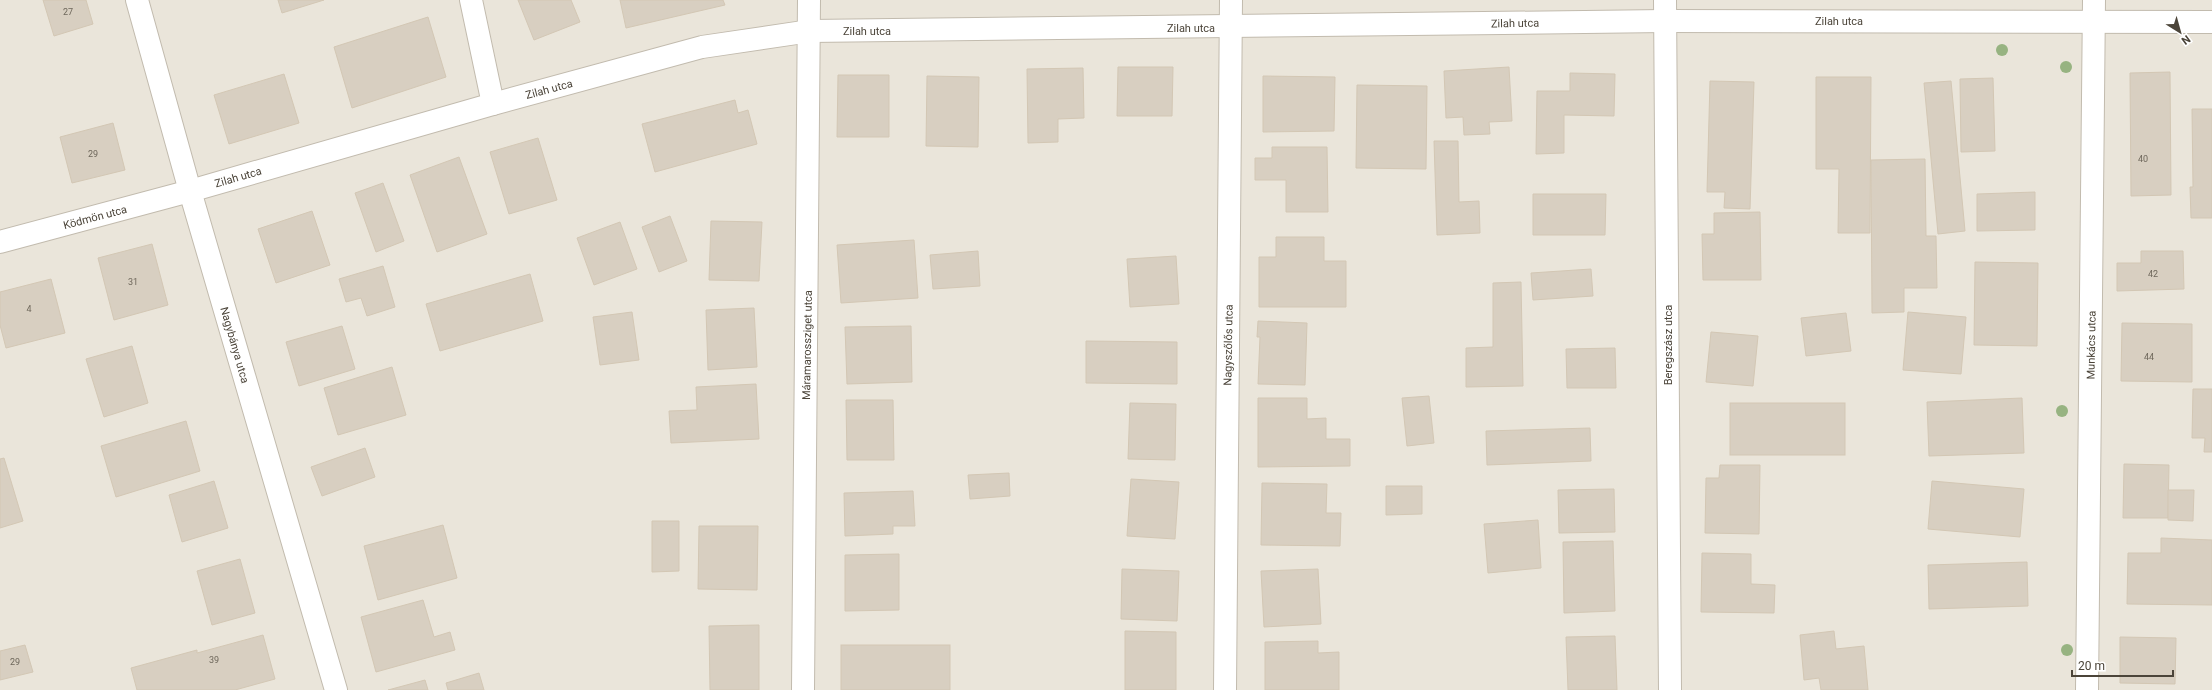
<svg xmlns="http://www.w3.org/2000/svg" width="2212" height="690" viewBox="0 0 2212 690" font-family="Roboto,sans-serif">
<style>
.residential{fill:#eae5da}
.building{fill:#d8cfc1;stroke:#d3c7b4}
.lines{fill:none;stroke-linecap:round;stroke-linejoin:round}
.street-casing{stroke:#c2bbae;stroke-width:24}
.street{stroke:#fff;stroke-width:22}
.tree{fill:#97b381}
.labels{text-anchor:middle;stroke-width:3;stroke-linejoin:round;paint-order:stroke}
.number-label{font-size:9px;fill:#6e675b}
.street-label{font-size:11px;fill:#4b4439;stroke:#fff}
</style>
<rect width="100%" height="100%" fill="#f6f3ec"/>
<rect class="residential" x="0" y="0" width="2212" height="690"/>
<g class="building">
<polygon points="43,0 86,0 93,24 54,36"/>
<polygon points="278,0 324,0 282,13"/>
<polygon points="518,0 571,0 580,22 534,40"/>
<polygon points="620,0 723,0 725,5 626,28"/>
<polygon points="428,17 446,77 352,108 334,47"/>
<polygon points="1118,67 1173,67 1172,116 1117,116"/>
<polygon points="1509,67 1512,121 1489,122 1490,134 1464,135 1463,117 1446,118 1444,71"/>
<polygon points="1083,68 1084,118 1058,119 1058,142 1028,143 1027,69"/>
<polygon points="2170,72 2171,195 2131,196 2130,73"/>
<polygon points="1570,73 1615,74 1614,116 1564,115 1564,153 1536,154 1537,91 1570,91"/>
<polygon points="284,74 299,123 229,144 214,95"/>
<polygon points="838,75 889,75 889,137 837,137"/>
<polygon points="927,76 979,77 978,147 926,146"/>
<polygon points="1263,76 1335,77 1334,131 1263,132"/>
<polygon points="1816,77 1871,77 1870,233 1838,233 1839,169 1816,169"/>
<polygon points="1993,78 1995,151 1961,152 1960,79"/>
<polygon points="1710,81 1754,82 1750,209 1724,208 1725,192 1707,192"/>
<polygon points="1951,81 1965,231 1938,234 1924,83"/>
<polygon points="1357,85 1427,86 1426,169 1356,168"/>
<polygon points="735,100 738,113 748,110 757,144 655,172 642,124"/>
<polygon points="2192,109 2212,109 2212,218 2191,218 2190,187 2193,187"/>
<polygon points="113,123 125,170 72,183 60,137"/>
<polygon points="538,138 557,200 509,214 490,152"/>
<polygon points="1434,141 1458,141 1459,202 1479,201 1480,233 1437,235"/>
<polygon points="1272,147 1327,147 1328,212 1286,212 1286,180 1255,180 1255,158 1272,158"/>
<polygon points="459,157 487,234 437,252 410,175"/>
<polygon points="1925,159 1926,236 1936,236 1937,288 1904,288 1904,312 1872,313 1871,160"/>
<polygon points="383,183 404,241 376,252 355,193"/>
<polygon points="2035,192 2035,230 1977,231 1977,194"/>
<polygon points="1533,194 1606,194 1605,235 1533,235"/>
<polygon points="312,211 330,265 276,283 258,229"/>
<polygon points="1760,212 1761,280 1703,280 1702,234 1714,234 1714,213"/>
<polygon points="670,216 687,261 659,272 642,227"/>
<polygon points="711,221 762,222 759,281 709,280"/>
<polygon points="620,222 637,269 594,285 577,238"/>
<polygon points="1276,237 1324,237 1324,261 1346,261 1346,307 1259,307 1259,257 1276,257"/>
<polygon points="914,240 918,298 841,303 837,245"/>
<polygon points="152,244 168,305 114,320 98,258"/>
<polygon points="978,251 980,286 933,289 930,255"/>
<polygon points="2141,251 2183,251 2184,289 2117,291 2117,263 2141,263"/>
<polygon points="1176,256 1179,304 1130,307 1127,259"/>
<polygon points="1975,262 2038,263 2037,346 1974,345"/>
<polygon points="383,266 395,307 367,316 361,298 346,302 339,279"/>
<polygon points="1591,269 1593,296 1533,300 1531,273"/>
<polygon points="530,274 543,321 440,351 426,304"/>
<polygon points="51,279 65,333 6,348 0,325 0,292"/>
<polygon points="1521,282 1523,386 1466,387 1466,348 1493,347 1493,283"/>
<polygon points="754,308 757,367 708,370 706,310"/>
<polygon points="632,312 639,360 600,365 593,317"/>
<polygon points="1908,312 1966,317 1961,374 1903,370"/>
<polygon points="1846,313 1851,351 1806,356 1801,318"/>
<polygon points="1258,321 1307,323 1305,385 1258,384 1260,337 1257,337"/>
<polygon points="2122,323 2192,324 2192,382 2121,381"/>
<polygon points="342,326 355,369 299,386 286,342"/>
<polygon points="911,326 912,382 847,384 845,327"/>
<polygon points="1711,332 1758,336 1753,386 1706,382"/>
<polygon points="1086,341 1177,342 1177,384 1086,383"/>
<polygon points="132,346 148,403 104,417 86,359"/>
<polygon points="1615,348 1616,388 1567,388 1566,349"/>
<polygon points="392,367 406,415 338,435 324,388"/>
<polygon points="756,384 759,439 671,443 669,411 697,410 696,387"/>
<polygon points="2193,389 2212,389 2212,452 2204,452 2205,438 2192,438"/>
<polygon points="1429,396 1434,443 1407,446 1402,398"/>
<polygon points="1258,398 1307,398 1307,419 1326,418 1326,439 1350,439 1350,466 1258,467"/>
<polygon points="2022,398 2024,453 1929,456 1927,402"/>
<polygon points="846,400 893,400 894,460 847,460"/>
<polygon points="1130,403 1176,404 1175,460 1128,459"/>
<rect x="1730" y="403" width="115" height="52"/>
<polygon points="186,421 200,471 116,497 101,446"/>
<polygon points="1590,428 1591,461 1487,465 1486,431"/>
<polygon points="365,448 375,477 322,496 311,467"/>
<polygon points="4,458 23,521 0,528 0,459"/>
<polygon points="2124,464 2169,465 2168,518 2123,518"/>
<polygon points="1720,465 1760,465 1759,534 1705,533 1706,478 1719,478"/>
<polygon points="1009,473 1010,496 970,499 968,475"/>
<polygon points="1131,479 1179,482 1175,539 1127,536"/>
<polygon points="214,481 228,528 182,542 169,495"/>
<polygon points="1932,481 2024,489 2020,537 1928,529"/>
<polygon points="1262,483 1327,484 1326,513 1341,513 1340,546 1261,545"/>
<polygon points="1386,486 1422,486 1422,514 1386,515"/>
<polygon points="1614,489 1615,532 1559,533 1558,490"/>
<polygon points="2168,490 2194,490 2193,521 2168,520"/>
<polygon points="913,491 915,526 893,526 893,534 845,536 844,493"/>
<polygon points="1538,520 1541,568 1488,573 1484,524"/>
<polygon points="652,521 679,521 679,571 652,572"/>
<polygon points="443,525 457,578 378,600 364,546"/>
<polygon points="699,526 758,526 757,590 698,589"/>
<polygon points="2161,538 2212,540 2212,605 2127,604 2128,553 2161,553"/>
<polygon points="1613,541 1615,611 1564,613 1563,542"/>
<polygon points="1702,553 1751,554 1751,584 1775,585 1774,613 1701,612"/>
<polygon points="899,554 899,610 845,611 845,555"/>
<polygon points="240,559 255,613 212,625 197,571"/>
<polygon points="2027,562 2028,606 1929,609 1928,565"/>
<polygon points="1122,569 1179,571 1177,621 1121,619"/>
<polygon points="1318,569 1321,624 1264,627 1261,571"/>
<polygon points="423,600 434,637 450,632 455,650 376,672 361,617"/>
<polygon points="759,625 759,690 710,690 709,626"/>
<polygon points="1125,631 1176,632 1176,690 1125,690"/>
<polygon points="1834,631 1836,649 1864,646 1868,690 1821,690 1819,678 1804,680 1800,635"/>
<polygon points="263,635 275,679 235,690 137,690 131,668 197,650 197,653"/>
<polygon points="1615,636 1617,690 1568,690 1566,637"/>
<polygon points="2120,637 2176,638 2175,684 2120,683"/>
<polygon points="1318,641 1318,653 1339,652 1339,690 1265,690 1265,642"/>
<polygon points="25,645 33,672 0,680 0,651"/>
<rect x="841" y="645" width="109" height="45"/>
<polygon points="479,673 484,690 448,690 446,683"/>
<polygon points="425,680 428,690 388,690"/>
</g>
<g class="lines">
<g class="street-casing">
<g id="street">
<polyline points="137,0 190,191 336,690"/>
<polyline points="471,0 493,104"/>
<polyline points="1665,0 1670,690"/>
<polyline points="0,242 190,191 493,104 702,47 810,31 1665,21 2212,22"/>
<polyline points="803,690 809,0"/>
<polyline points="1225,690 1231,0"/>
<polyline points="2087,690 2094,0"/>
</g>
</g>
<use href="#street" class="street"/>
</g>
<g class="tree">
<circle cx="2002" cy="50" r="6"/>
<circle cx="2066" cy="67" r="6"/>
<circle cx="2062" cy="411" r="6"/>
<circle cx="2067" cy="650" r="6"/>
</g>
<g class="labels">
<g class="number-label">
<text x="68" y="15">27</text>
<text x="93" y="157">29</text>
<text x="2143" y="162">40</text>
<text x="2153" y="277">42</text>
<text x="133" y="285">31</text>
<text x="29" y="312">4</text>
<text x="2149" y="360">44</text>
<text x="214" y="663">39</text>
<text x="15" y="665">29</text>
</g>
<g class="street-label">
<text x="1839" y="25">Zilah utca</text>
<text transform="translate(1515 23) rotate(-1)" y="4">Zilah utca</text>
<text x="1191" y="32">Zilah utca</text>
<text x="867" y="35">Zilah utca</text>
<text transform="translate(549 89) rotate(-15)" y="4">Zilah utca</text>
<text transform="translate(238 177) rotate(-16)" y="4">Zilah utca</text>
<text transform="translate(95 217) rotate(-15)" y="4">Ködmön utca</text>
<text transform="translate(235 345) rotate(74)" y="4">Nagybánya utca</text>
<text transform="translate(807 345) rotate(-89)" y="4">Máramarossziget utca</text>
<text transform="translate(1228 345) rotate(-89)" y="4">Nagyszőlős utca</text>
<text transform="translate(1668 345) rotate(-90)" y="4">Beregszász utca</text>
<text transform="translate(2091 345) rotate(-89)" y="4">Munkács utca</text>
</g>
</g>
<g transform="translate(2180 32) rotate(143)" stroke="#ffffff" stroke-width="3" paint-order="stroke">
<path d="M0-3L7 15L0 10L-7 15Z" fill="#4b4439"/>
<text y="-6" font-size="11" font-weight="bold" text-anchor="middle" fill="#4b4439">N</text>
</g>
<path d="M2072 670v6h101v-6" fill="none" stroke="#4b4439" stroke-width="2"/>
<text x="2078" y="670" font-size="12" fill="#4b4439" stroke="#ffffff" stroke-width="3" paint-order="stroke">20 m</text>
</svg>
